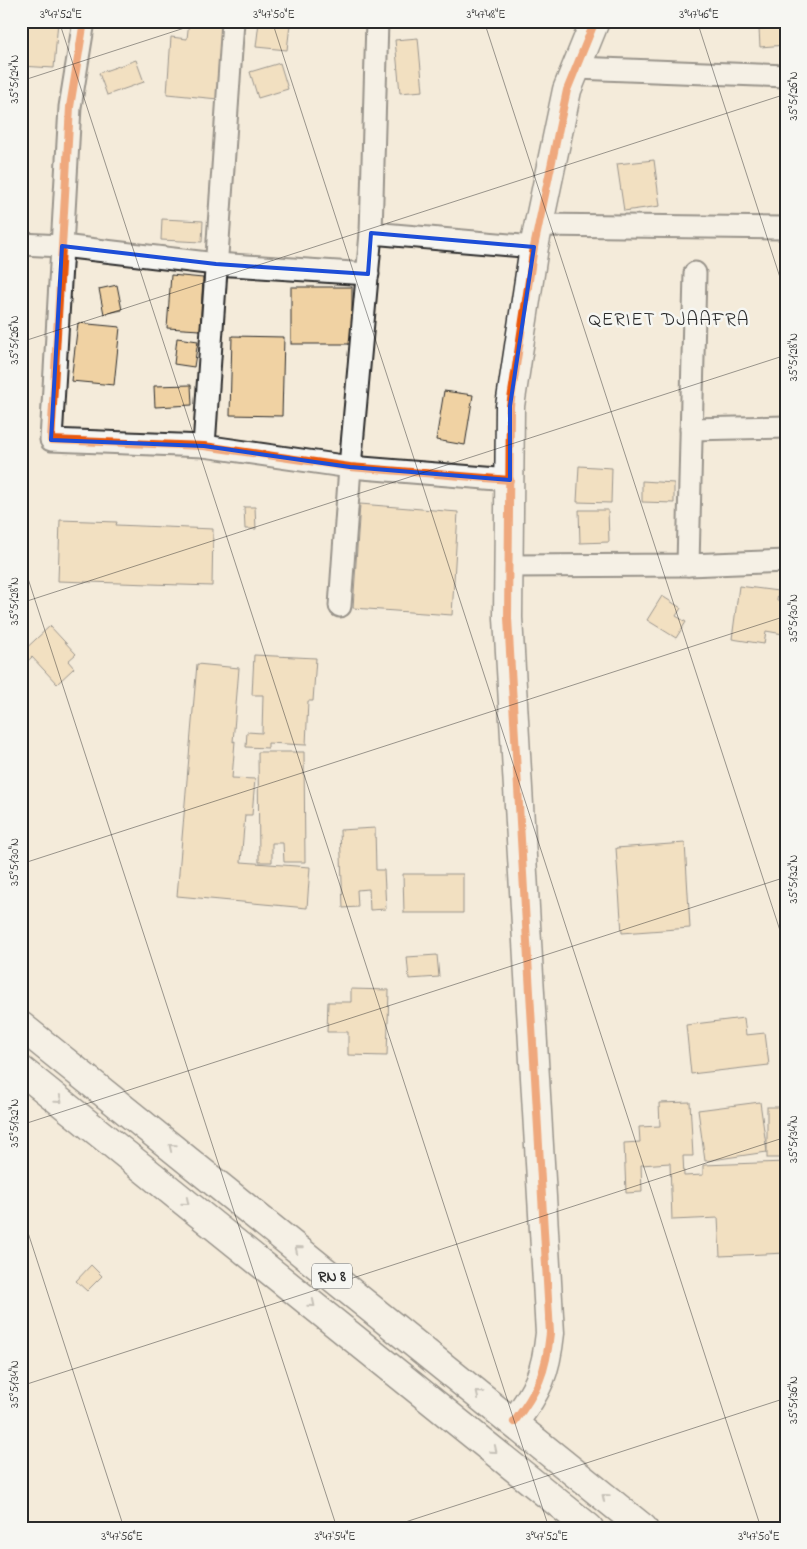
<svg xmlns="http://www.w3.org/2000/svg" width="807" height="1549" viewBox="0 0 807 1549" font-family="'Indie Flower',sans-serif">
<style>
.building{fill:#f0d2a3;stroke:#2b2b2b}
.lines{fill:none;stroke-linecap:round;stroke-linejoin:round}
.minor-casing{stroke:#2b2b2b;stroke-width:25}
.tertiary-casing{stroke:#2b2b2b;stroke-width:31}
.primary-casing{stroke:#2b2b2b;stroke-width:31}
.minor{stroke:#f6f6f2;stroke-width:21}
.tertiary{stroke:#f6f6f2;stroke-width:28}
.primary{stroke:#f6f6f2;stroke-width:28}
.cycleway-casing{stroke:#f6f6f2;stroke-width:11}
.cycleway{stroke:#e8590c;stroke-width:8}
.oneway{stroke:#90908e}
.marked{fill:none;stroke:#1d4ed8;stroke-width:4;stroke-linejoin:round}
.ticks{fill:none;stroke:#2b2b2b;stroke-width:1;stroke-opacity:0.45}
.labels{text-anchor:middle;stroke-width:5;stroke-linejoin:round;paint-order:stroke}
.shield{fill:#f6f6f2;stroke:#686867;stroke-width:1}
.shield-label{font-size:15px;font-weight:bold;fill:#2b2b2b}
.quarter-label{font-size:19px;letter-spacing:1px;fill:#2b2b2b;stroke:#f6f6f2}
.neatline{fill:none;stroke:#2b2b2b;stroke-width:2}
.ticks-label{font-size:12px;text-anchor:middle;fill:#2b2b2b}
</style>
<rect width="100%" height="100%" fill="#f4ebda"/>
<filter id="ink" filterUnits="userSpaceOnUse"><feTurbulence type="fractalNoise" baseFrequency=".02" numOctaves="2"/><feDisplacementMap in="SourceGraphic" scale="10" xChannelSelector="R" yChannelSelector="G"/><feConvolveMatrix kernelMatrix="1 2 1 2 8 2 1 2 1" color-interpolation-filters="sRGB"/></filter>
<g filter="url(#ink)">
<g class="building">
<polygon points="21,21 58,21 54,68 21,66"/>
<polygon points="189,21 224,22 218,99 167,94 171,37 187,39"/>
<polygon points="737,21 786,21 786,25 737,27"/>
<polygon points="259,22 290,25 287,50 256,47"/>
<polygon points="786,27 786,45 760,47 759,29"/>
<polygon points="418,38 423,91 400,93 395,40"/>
<polygon points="136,60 144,82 107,95 99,73"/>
<polygon points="280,63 288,89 258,98 250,72"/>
<polygon points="654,160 660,206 624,211 617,164"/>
<polygon points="162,219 203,221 202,242 161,240"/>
<polygon points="171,275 203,278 200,330 167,328"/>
<polygon points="117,285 122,310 104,314 99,289"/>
<rect x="291" y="287" width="61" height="57"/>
<polygon points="78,323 120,327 114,385 71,381"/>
<polygon points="232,336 284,337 282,416 230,415"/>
<polygon points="177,338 198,341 194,367 174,364"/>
<polygon points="191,385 192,405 155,407 154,386"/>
<polygon points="444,391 473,395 465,445 436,440"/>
<polygon points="579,466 612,468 611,503 577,502"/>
<polygon points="642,481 674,483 674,503 642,502"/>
<polygon points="360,504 458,512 452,615 353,608"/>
<polygon points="244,507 255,507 256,529 245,529"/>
<polygon points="579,510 608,510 609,542 580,543"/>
<polygon points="60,520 117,522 116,525 213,529 212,586 58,581"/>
<polygon points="739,586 778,591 777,601 786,602 783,634 766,631 764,644 732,639"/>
<polygon points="662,596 681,608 676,616 686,622 676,638 647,620"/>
<polygon points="50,626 76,654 68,661 74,668 57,684 32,657 21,667 21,653"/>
<polygon points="254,655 316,658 313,701 308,701 306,745 268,743 268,748 246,747 247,732 262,733 263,695 252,695"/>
<polygon points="197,664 239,668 233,742 235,741 232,778 255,779 252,815 245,815 241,862 310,867 307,908 177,896"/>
<polygon points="258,752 304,752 305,862 284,862 283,843 272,843 272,862 259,862"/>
<polygon points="375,828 376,870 384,870 386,909 370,910 369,889 357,890 358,907 343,908 340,830"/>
<polygon points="685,843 690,928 622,933 616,848"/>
<polygon points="403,874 463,874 463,913 404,913"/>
<polygon points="437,955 439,977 409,979 407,957"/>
<polygon points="351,989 389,990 387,1056 348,1055 348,1032 327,1032 328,1002 351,1002"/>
<polygon points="744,1018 746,1035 765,1033 769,1065 691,1074 686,1025"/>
<polygon points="690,1102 693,1156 683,1156 684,1176 703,1175 703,1165 786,1162 786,1253 720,1256 718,1218 672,1220 670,1163 641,1165 642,1192 626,1193 624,1143 640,1142 639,1127 660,1126 659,1103"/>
<polygon points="760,1102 767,1152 705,1161 698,1110"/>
<rect x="767" y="1107" width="19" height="51"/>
<polygon points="91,1265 102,1276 87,1291 76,1281"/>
</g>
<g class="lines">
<g class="minor-casing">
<g id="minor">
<polyline points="84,21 70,107 51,440 204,446 350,467 510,480"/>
<polyline points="576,68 786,76"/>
<polyline points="539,225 786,228"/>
<polyline points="371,233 534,247"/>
<polyline points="21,244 62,246 216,264 368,274"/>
<polyline points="691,429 786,427"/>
<polyline points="204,446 233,21"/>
<polyline points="688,565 695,273"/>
<polyline points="508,566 688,565 786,561"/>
<polyline points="340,606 350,467 371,233 377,21"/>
</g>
</g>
<g class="tertiary-casing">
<path id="tertiary" d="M514,1422C538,1391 546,1372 550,1333L508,618L510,406L534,247L567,90L595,21"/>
</g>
<g class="primary-casing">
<g id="primary">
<polyline points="21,1026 643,1528"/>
<polyline points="21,1070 589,1528"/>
</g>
</g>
<use href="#minor" class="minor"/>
<use href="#tertiary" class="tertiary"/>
<use href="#primary" class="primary"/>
<g class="cycleway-casing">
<g id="cycleway">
<polyline points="84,21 70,107 51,440 204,446 350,467 510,480"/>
<path d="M514,1422C538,1391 546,1372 550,1333L508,618L510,406L534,247L567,90L595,21"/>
</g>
</g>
<use href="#cycleway" class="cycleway"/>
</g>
<defs><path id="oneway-chevron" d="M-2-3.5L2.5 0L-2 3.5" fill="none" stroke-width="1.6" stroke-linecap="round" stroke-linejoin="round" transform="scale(1.25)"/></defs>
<g class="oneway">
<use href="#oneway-chevron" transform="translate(59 1100) rotate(39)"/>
<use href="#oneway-chevron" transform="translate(172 1147) rotate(-141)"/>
<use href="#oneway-chevron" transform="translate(186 1202) rotate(39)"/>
<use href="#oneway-chevron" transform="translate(298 1249) rotate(-141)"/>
<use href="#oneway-chevron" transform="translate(312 1304) rotate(39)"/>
<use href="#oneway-chevron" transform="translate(479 1394) rotate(-141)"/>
<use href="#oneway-chevron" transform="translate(494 1450) rotate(39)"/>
<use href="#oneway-chevron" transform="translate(605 1497) rotate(-141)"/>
</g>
</g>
<path d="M0 0H807V1549H0ZM371,233L534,247L510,406V480L350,467L204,446L51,440L62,246L216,264L368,274Z" fill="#f4ebda" fill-opacity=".55" fill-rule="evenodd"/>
<path class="marked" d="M371,233L534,247L510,406V480L350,467L204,446L51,440L62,246L216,264L368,274Z"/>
<path class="ticks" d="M59,21L549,1528M272,21L761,1528M484,21L786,949M697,21L786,296M21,81L206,21M21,342L786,94M21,557L337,1528M21,603L786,355M21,864L786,616M21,1125L786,877M21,1211L124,1528M21,1386L786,1137M387,1528L786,1398"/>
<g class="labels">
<rect class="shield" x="312" y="1263.5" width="40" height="25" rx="4"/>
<g class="shield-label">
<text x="332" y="1281">RN 8</text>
</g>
<g class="quarter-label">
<text x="669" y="325">QERIET DJAAFRA</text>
</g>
</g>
<rect width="807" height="1549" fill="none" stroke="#f6f6f2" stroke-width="55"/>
<rect x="28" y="28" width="752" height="1494" class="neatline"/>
<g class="ticks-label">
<text x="61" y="18">3°47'52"E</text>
<text x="274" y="18">3°47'50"E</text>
<text x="486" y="18">3°47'48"E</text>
<text x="699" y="18">3°47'46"E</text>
<text transform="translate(14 79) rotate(-90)" y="4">35°51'24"N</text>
<text transform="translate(793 96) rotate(-90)" y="4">35°51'26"N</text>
<text transform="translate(14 340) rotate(-90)" y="4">35°51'26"N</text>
<text transform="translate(793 357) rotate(-90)" y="4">35°51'28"N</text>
<text transform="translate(14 601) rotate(-90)" y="4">35°51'28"N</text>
<text transform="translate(793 618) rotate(-90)" y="4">35°51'30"N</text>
<text transform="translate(14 862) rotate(-90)" y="4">35°51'30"N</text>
<text transform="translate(793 879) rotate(-90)" y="4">35°51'32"N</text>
<text transform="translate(14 1123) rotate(-90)" y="4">35°51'32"N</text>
<text transform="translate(793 1139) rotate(-90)" y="4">35°51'34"N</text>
<text transform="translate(14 1384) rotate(-90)" y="4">35°51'34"N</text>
<text transform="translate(793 1400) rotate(-90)" y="4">35°51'36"N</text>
<text x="122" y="1540">3°47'56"E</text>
<text x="335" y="1540">3°47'54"E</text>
<text x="547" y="1540">3°47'52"E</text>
<text x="759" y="1540">3°47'50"E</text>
</g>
</svg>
